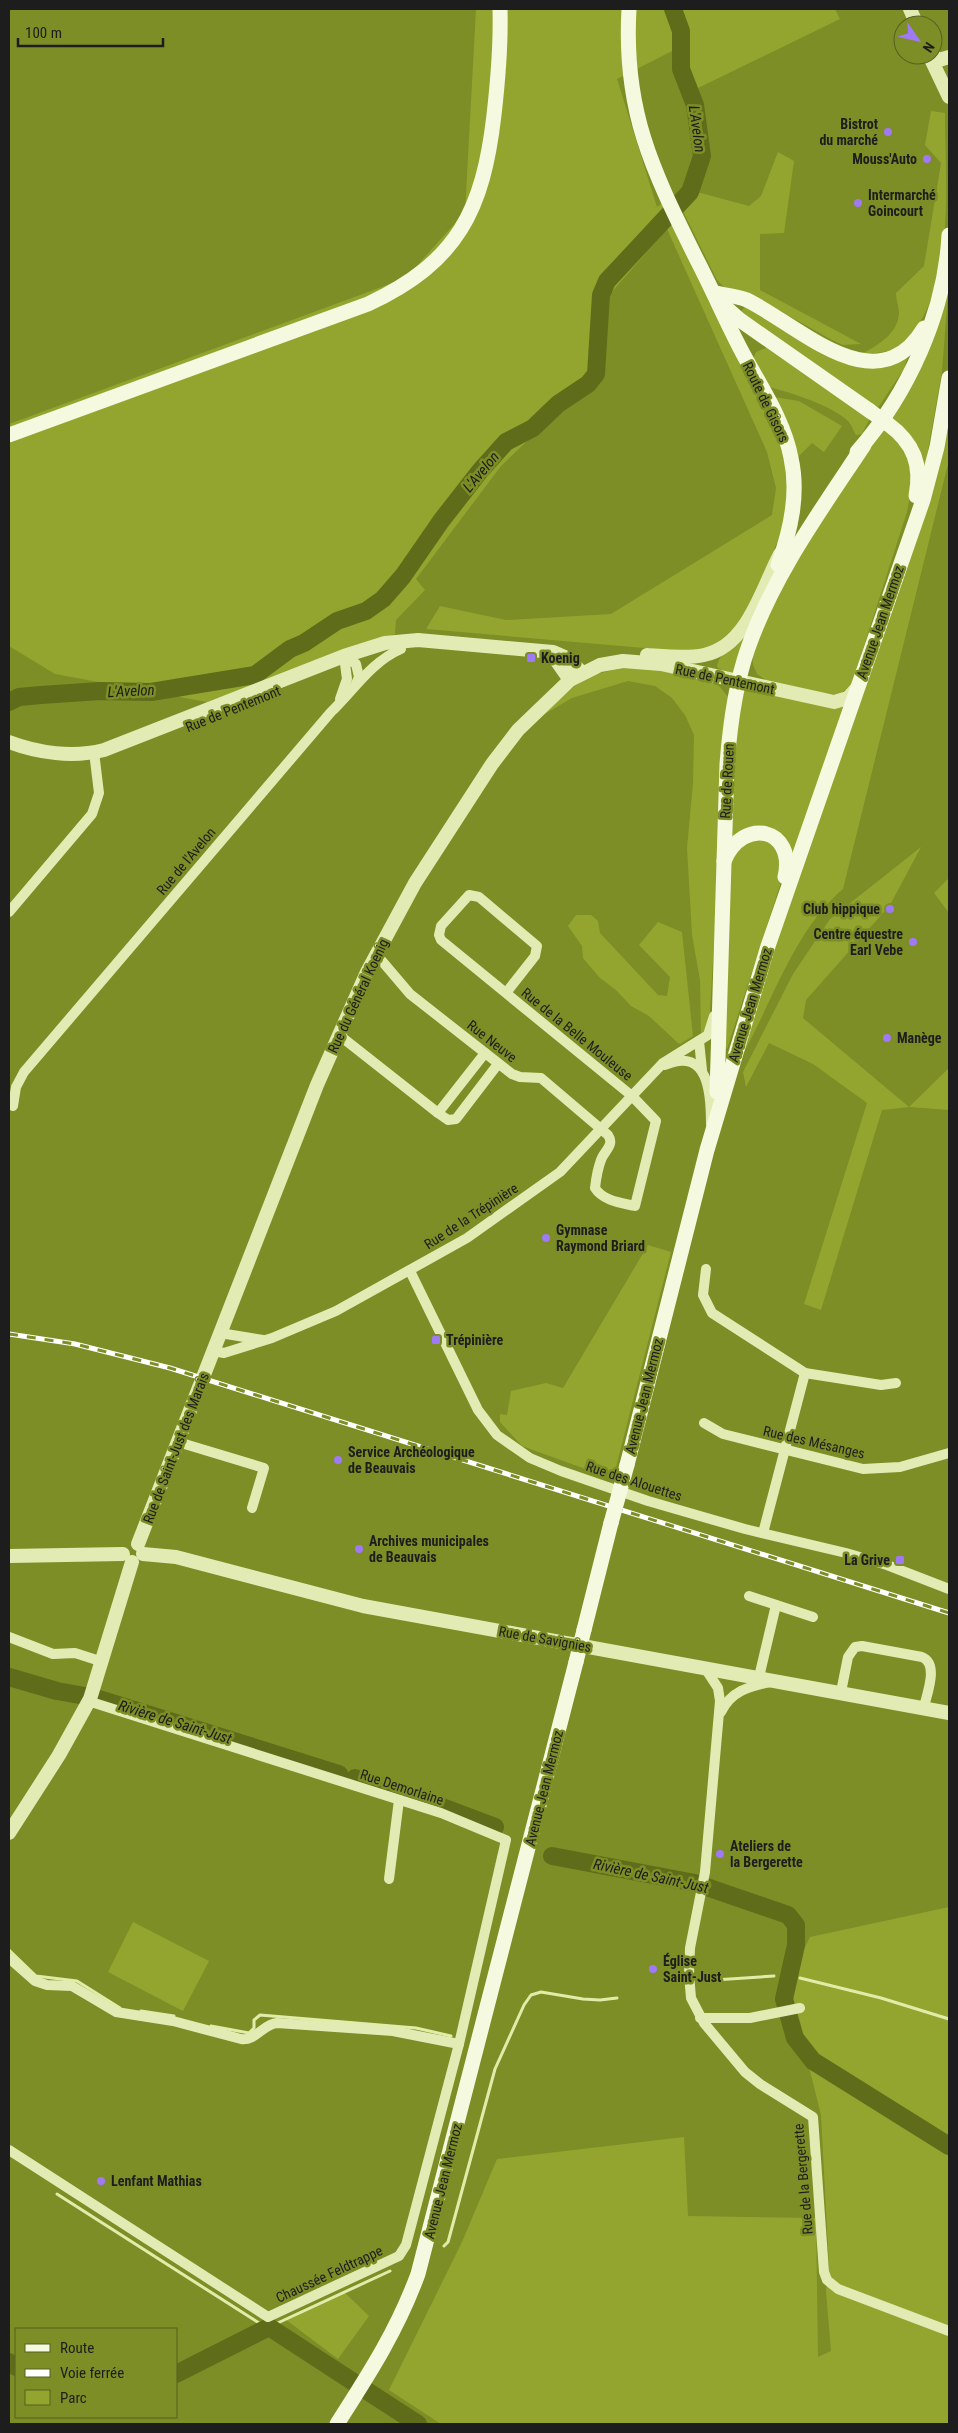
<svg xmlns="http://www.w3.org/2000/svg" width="958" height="2433" viewBox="0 0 958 2433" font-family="'Roboto Condensed',sans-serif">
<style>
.green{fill:#93a52f}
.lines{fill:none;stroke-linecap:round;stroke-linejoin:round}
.stream{stroke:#e2eca9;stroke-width:3}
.river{stroke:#5f6d1a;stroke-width:18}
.minor{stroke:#e3ebb5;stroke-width:10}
.tertiary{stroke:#e3ebb5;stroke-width:14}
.secondary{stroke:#f5f9e0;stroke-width:15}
.rail-casing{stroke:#fff;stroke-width:5}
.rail{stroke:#7c8e25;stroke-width:3;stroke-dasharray:9;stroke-linecap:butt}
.secondary-bridge{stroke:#f5f9e0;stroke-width:15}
.poi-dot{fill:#a079f5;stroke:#7c8e25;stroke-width:2}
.labels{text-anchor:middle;stroke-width:5;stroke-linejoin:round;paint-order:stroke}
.poi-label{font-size:14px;font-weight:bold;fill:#1d1d1d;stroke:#7c8e25;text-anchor:start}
.street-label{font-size:14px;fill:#1d1d1d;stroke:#7c8e25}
.water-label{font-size:15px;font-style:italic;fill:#1c1c1a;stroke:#7c8e25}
</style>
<rect width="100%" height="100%" fill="#7c8e25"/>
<g class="green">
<polygon points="476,9 835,9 840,19 696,89 678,48 617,79 657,207 662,203 780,439 789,485 785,525 742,621 715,645 701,650 679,651 426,629 440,606 506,620 611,614 772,515 776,488 767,452 667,229 610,294 598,383 564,406 501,466 416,579 425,590 396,620 395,634 207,702 55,674 9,646 9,424 406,278 465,212"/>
<path d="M931,111L945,113C945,181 958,299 899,346C890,353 874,353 862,354C878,345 898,334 899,313C899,307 896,300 896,293L924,266L941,163L925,145Z"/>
<polygon points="778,152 794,161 784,233 760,234 760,290 861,344 843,345 832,340 750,294 724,287 717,280 681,207 697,192 749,206 761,196"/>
<polygon points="948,293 942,371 923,479 888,418"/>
<polygon points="746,306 830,354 908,355 904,369 877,409 739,313"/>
<path d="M768,347L870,418L862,434L856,435C853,430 851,424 848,421C831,405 792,393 769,387L753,359L756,352Z"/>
<polygon points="774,397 799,401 842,426 824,452 812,443 796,459"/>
<path d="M949,425V460L843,889C794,931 774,998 743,1054L786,909L935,483Z"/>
<polygon points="881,426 905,448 913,480 907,512 852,683 841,694 827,694 766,680 757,674 753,665 752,652 780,583"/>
<path d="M743,637L746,640L733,678L717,667C719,653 732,646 743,637Z"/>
<path d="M645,667L712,682L719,686L729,698L709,1027L701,1034L700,980L692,935L687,848L693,783L694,735L685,715L672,698L655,686L628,681L572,698L536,719C577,683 587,669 645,667Z"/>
<polygon points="743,688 843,707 793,856 776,833 730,842 735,740"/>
<polygon points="765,839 781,851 782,879 727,1049 724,1046 730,863 745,841"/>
<polygon points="921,847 890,905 806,1000 803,1018 909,1107 949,1068 949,1110 910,1107 882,1110 821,1310 804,1304 867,1103 813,1064 769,1043 746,1087 743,1072 793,974 830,919"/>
<polygon points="949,878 949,913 934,893"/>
<polygon points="576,915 591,915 598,921 600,933 658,995 667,996 670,977 639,945 658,922 682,932 693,1036 680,1044 678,1043 649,1016 631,1006 617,991 599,977 583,958 582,946 568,926"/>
<polygon points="648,1245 671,1252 613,1479 522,1446 500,1422 500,1414 507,1415 511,1391 546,1383 563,1388"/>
<polygon points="949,1907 949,2424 441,2424 389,2390 462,2242 497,2159 684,2137 688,2216 816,2218 818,2357 831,2351 826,2291 829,2267 821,2115 791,1995 792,1973 810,1937"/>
<polygon points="133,1922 209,1961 183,2011 108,1972"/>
<polygon points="344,2292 369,2316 338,2359 285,2319"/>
</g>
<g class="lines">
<g class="stream">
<polyline points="9,1950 36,1976 77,1981 120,2008"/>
<polyline points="800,1978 881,1998 949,2019"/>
<polyline points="699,1981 774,1976"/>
<polyline points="141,2011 174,2016"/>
<polyline points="211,2026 249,2033 254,2028 254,2020 260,2015 416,2028 451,2036"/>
<polyline points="57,2194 259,2323 269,2327 390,2271"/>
<polyline points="444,2246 448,2242 495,2069 524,2005 531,1995 541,1992 583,1999 600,2000 617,1998"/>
</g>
<g class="river">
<polyline points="9,702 19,697 41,695 100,691 151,692 255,675 290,649 304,643 337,621 366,611 383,599 403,576 441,521 480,471 506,442 533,428 558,404 588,384 596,374 601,295 607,281 690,192 702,156 695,105 681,69 681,31 673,9"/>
<polyline points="9,1677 57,1691 96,1698 339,1774"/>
<polyline points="355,1778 426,1801 495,1827"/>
<polyline points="552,1856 695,1883 788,1915 796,1925 796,1945 784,1999 795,2038 813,2061 949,2146"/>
<polyline points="9,2362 16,2367"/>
<polyline points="176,2374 269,2327 358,2385"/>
<polyline points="367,2391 418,2424"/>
</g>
<g class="minor">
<polyline points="340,699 347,679 344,656 356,664 359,677 356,684"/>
<polyline points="9,912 92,814 99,793 94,752"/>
<path d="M376,954L410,994L512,1074L520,1077L541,1078L608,1135C615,1145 604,1151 601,1160C598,1168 596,1179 595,1188C603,1201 622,1203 635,1206L656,1121L632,1096L441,940L439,935L441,926L469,895L479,897L537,946L535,956L506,993"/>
<polyline points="339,1035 438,1113"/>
<polyline points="699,1041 702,1070"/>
<polyline points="485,1053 438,1113 448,1120 456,1119 498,1064"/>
<path d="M665,1065C709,1046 711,1095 711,1124"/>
<path d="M13,1106L16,1087L24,1072L331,712C354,690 371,662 401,649"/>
<polyline points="706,1269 703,1295 712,1313 805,1373 881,1385 896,1383"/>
<polyline points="410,1271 478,1410 497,1435 530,1458 561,1471 648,1501 745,1529 846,1553 887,1565 949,1589"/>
<polyline points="220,1333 263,1340"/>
<polyline points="213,1351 224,1353 272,1338 336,1311 467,1238 560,1172 663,1063 708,1035 714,1016"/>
<polyline points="704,1423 723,1434 863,1469 900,1467 949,1453"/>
<polyline points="178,1442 264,1468 252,1508"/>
<polyline points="763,1533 805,1373"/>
<polyline points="749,1596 813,1617"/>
<polyline points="9,1637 53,1654 75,1653 103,1662"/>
<polyline points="705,1668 718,1688 720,1701 705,1872 690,1948 689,1974 691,1998 704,2023 745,2072 760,2084 813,2117 824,2272 827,2280 838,2289 949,2331"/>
<polyline points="759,1677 776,1605"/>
<path d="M841,1692L848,1657L855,1647L862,1646L922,1657C939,1664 927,1693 924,1707"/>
<path d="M721,1712C731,1691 748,1687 770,1682"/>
<polyline points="389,1879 399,1800"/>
<path d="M9,1958L35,1981L47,1985L72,1986L116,2012L173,2021L241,2039C256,2041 263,2024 277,2023L393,2031L459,2044"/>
<polyline points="700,2018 750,2018 800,2008"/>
<polyline points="9,2150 268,2317 399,2256 406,2245 459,2044 506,1840 441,1813 88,1701"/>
</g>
<g class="tertiary">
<polyline points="910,9 917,25"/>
<polyline points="929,55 949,97"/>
<polyline points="932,55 939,60 949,57"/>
<polyline points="546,653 556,660 570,680"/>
<path d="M647,655C665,656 686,659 704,655C748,646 762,588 780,554"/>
<path d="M9,742C38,753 73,758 104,750L344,656L385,643L418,640L553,652L569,659L582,673"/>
<polyline points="138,1544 317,1085 367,972 415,883 492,764 518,730 570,680 600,665 623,661 661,664 834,702 848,698 857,688"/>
<polyline points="143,1554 176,1557 363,1606 949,1713"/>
<polyline points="9,1556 123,1554"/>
<polyline points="9,1833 59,1755 90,1699 132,1562"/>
</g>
<g class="secondary">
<path d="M629,9C623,112 653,171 697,260C712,289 725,319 740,348C758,383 784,419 791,458C799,494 791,530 778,565"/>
<path d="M714,293C725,295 737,296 747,300C800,326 877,406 924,328"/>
<polyline points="722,304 740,320 870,411"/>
<path d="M888,424C914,443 922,465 916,496"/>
<path d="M9,435L368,304C458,262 483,210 494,115C498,80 501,44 500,9"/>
<path d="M857,452C908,394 945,313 949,235"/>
<path d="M724,861C743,816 796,828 785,877"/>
<path d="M717,1092L727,764C730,725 735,685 748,648C774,574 821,510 864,445"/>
<polyline points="627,1465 707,1150 768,946 923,500 937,447 949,378"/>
<polyline points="584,1630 611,1523"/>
<path d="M337,2424C369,2374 397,2331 418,2274L576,1662"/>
</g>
<g class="rail-casing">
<polyline id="rail" points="9,1334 75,1344 170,1368 949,1613"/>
</g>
<use href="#rail" class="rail"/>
<g class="secondary-bridge">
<polyline points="870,411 888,424"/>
<polyline points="611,1523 627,1465"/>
<polyline points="576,1662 584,1630"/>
</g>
</g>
<g class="poi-dot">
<circle cx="888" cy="132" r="5"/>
<circle cx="927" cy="159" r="5"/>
<circle cx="858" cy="203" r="5"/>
<rect x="526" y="653" width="10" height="10" rx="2.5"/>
<circle cx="890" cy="909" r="5"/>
<circle cx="913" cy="942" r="5"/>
<circle cx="887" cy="1038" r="5"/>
<circle cx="546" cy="1238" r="5"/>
<rect x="431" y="1335" width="10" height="10" rx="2.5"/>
<circle cx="338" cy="1460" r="5"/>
<circle cx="359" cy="1549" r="5"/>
<rect x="895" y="1555" width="10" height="10" rx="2.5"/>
<circle cx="720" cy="1854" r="5"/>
<circle cx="653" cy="1969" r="5"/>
<circle cx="101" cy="2181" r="5"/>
</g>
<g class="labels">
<g class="poi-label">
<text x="878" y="129" text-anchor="end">Bistrot<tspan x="878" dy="16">du marché</tspan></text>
<text x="917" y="164" text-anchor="end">Mouss'Auto</text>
<text x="868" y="200">Intermarché<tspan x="868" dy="16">Goincourt</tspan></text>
<text x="541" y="663">Koenig</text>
<text x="880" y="914" text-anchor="end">Club hippique</text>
<text x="903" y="939" text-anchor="end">Centre équestre<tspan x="903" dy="16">Earl Vebe</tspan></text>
<text x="897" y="1043">Manège</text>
<text x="556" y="1235">Gymnase<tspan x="556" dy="16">Raymond Briard</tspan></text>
<text x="446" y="1345">Trépinière</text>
<text x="348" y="1457">Service Archéologique<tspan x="348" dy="16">de Beauvais</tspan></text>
<text x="369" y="1546">Archives municipales<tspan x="369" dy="16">de Beauvais</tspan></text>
<text x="890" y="1565" text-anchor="end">La Grive</text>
<text x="730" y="1851">Ateliers de<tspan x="730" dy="16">la Bergerette</tspan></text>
<text x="663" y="1966">Église<tspan x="663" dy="16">Saint-Just</tspan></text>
<text x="111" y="2186">Lenfant Mathias</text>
</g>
<g class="street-label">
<text transform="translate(766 402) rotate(64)" y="5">Route de Gisors</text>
<text transform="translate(880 622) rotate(-71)" y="5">Avenue Jean Mermoz</text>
<text transform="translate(725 679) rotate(12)" y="5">Rue de Pentemont</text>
<text transform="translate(233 709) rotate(-22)" y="5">Rue de Pentemont</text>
<text transform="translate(727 781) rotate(-87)" y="5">Rue de Rouen</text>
<text transform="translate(186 861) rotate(-50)" y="5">Rue de l'Avelon</text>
<text transform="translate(358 996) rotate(-65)" y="5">Rue du Général Koenig</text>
<text transform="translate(750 1005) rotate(-73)" y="5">Avenue Jean Mermoz</text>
<text transform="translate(577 1034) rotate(39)" y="5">Rue de la Belle Mouleuse</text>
<text transform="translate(492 1041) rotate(38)" y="5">Rue Neuve</text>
<text transform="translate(471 1216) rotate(-33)" y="5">Rue de la Trépinière</text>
<text transform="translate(644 1396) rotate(-76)" y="5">Avenue Jean Mermoz</text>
<text transform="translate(814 1442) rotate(13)" y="5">Rue des Mésanges</text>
<text transform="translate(176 1448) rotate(-69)" y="5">Rue de Saint-Just des Marais</text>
<text transform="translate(634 1481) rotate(18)" y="5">Rue des Alouettes</text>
<text transform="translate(545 1639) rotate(10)" y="5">Rue de Savignies</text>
<text transform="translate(402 1787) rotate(18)" y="5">Rue Demorlaine</text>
<text transform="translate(544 1788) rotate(-76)" y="5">Avenue Jean Mermoz</text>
<text transform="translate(803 2179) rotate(-95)" y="5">Rue de la Bergerette</text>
<text transform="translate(443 2181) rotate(-76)" y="5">Avenue Jean Mermoz</text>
<text transform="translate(329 2274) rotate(-25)" y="5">Chaussée Feldtrappe</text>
</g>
<g class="water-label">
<text transform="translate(697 129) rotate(82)" y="5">L'Avelon</text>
<text transform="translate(481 472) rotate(-50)" y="5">L'Avelon</text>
<text transform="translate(131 691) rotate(-3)" y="5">L'Avelon</text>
<text transform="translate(175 1722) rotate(17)" y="5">Rivière de Saint-Just</text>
<text transform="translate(651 1876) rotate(12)" y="5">Rivière de Saint-Just</text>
</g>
</g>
<rect width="958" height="2433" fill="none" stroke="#1d1d1d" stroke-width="20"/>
<rect x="15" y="2328" width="162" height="90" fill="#7c8e25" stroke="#566122"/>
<rect x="25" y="2344" width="25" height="8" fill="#f5f9e0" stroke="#566122"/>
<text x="60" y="2353" font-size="15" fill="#1d1d1d">Route</text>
<rect x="25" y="2369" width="25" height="8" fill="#ffffff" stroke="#566122"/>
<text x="60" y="2378" font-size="15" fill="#1d1d1d">Voie ferrée</text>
<rect x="25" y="2390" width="25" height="15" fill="#93a52f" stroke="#566122"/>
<text x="60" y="2403" font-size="15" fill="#1d1d1d">Parc</text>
<g transform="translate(918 40) rotate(124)"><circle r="24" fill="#7c8e25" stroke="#566122"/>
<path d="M0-4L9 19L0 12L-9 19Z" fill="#a079f5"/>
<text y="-8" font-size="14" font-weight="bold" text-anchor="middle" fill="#1d1d1d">N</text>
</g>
<path d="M18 38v8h145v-8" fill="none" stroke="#1d1d1d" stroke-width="2.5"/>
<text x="25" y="38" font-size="15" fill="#1d1d1d" stroke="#7c8e25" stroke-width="4" paint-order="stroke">100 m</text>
</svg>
